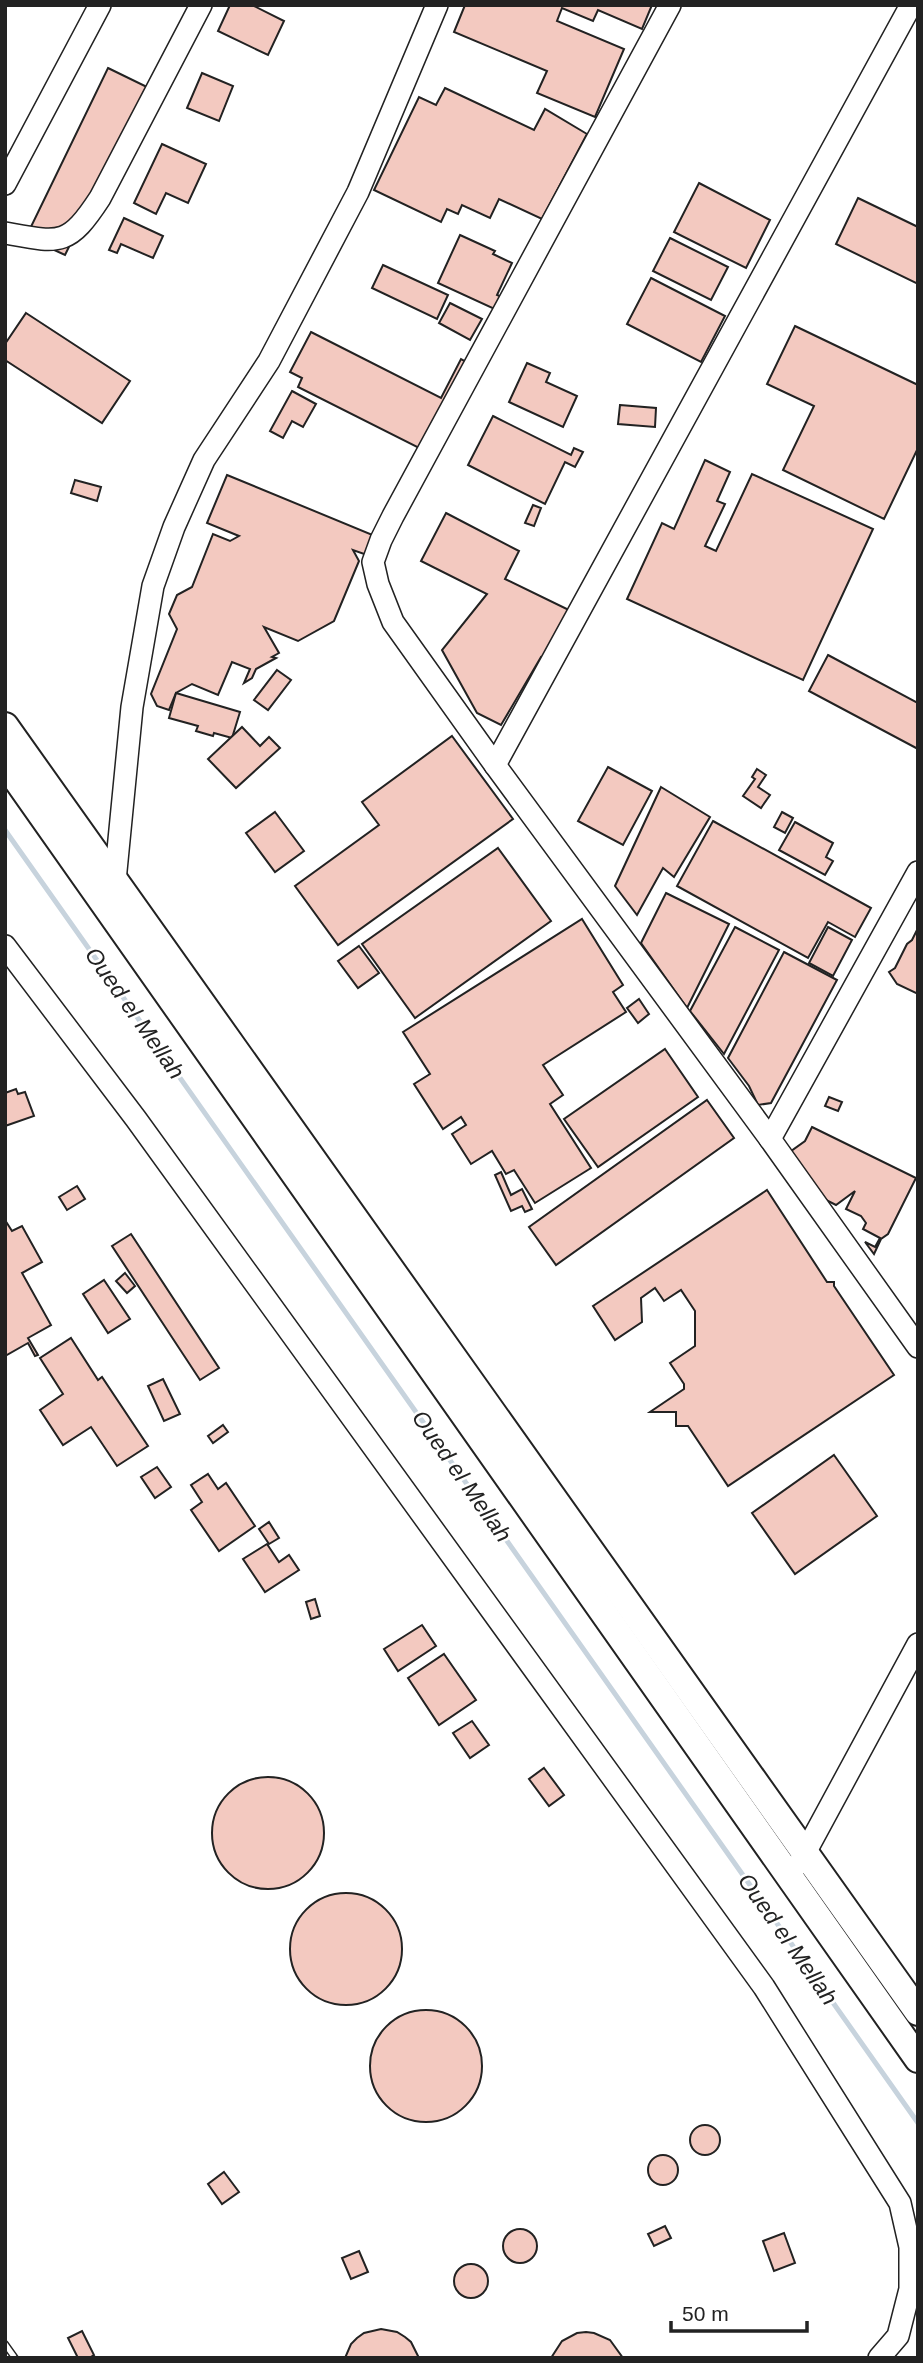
<svg xmlns="http://www.w3.org/2000/svg" width="923" height="2363" viewBox="0 0 923 2363" font-family="Arial,sans-serif">
<style>
.lines{fill:none;stroke-linecap:round;stroke-linejoin:round}
.stream{stroke:#c7d3dd;stroke-width:5}
.building{fill:#f3c9c0;stroke:#222;stroke-width:2}
.minor-casing{stroke:#222;stroke-width:24}
.major-casing{stroke:#222;stroke-width:30}
.minor{stroke:#fff;stroke-width:21}
.major{stroke:#fff;stroke-width:26}
.rail-casing{stroke:#222;stroke-width:8}
.rail{stroke:#fff;stroke-width:5;stroke-dasharray:16;stroke-linecap:butt}
.labels{text-anchor:middle;stroke-width:5;stroke-linejoin:round;paint-order:stroke}
.water-label{font-size:23px;font-style:italic;fill:#222;stroke:#fff}
</style>
<rect width="100%" height="100%" fill="#fff"/>
<g class="lines">
<polyline class="stream" points="5,830 918,2123"/>
</g>
<g class="building">
<polygon points="230,5 252,5 284,21 268,55 218,31"/>
<polygon points="465,5 652,5 642,29 598,10 593,21 562,8 557,21 624,49 595,117 537,93 547,71 454,32"/>
<polygon points="108,68 147,87 65,255 26,237"/>
<polygon points="202,73 233,86 219,121 187,108"/>
<polygon points="445,88 534,130 545,109 587,134 542,219 499,199 490,218 462,205 458,214 447,209 441,222 374,190 419,97 436,105"/>
<polygon points="162,144 206,164 188,203 166,193 156,214 134,203"/>
<polygon points="699,183 770,220 746,268 674,232"/>
<polygon points="858,198 918,227 918,284 836,244"/>
<polygon points="124,218 163,236 153,258 121,244 117,253 109,250"/>
<polygon points="460,235 495,251 493,254 512,263 497,295 507,299 501,312 438,283"/>
<polygon points="670,238 728,267 711,300 653,271"/>
<polygon points="383,265 448,295 437,319 372,288"/>
<polygon points="651,278 725,316 701,362 627,324"/>
<polygon points="450,303 482,319 470,340 439,323"/>
<polygon points="26,313 130,381 102,423 5,360 5,344"/>
<polygon points="795,326 918,385 918,448 884,519 783,470 814,406 767,384"/>
<polygon points="311,332 441,398 461,359 472,365 427,452 298,387 302,378 290,372"/>
<polygon points="527,363 550,373 546,382 577,396 563,427 509,402"/>
<polygon points="292,391 316,404 303,427 292,421 283,438 270,431"/>
<polygon points="620,405 656,408 655,427 618,424"/>
<polygon points="493,416 571,455 574,448 583,452 575,467 565,462 545,504 468,465"/>
<polygon points="705,460 730,472 717,501 725,504 705,546 716,551 752,474 873,529 803,680 627,599 662,523 674,529"/>
<polygon points="227,475 375,536 367,555 353,550 359,561 334,621 298,641 264,627 279,653 272,657 276,658 256,669 252,678 244,683 250,669 232,662 218,695 192,684 176,693 169,710 157,706 151,694 177,629 169,614 177,595 192,587 213,534 230,541 239,536 207,523"/>
<polygon points="75,480 101,487 97,501 71,493"/>
<polygon points="533,505 541,508 534,526 525,523"/>
<polygon points="446,513 519,551 505,579 573,612 548,660 541,657 501,725 477,713 442,650 487,594 421,561"/>
<polygon points="828,655 918,703 918,749 809,691"/>
<polygon points="277,670 291,680 268,710 254,700"/>
<polygon points="176,693 240,712 232,738 214,733 213,736 196,731 198,726 169,718"/>
<polygon points="242,727 260,746 269,737 280,748 236,788 208,759"/>
<polygon points="452,736 513,819 338,945 295,886 379,825 362,802"/>
<polygon points="608,767 652,791 623,845 578,821"/>
<polygon points="757,769 766,775 758,787 770,795 761,808 743,796 755,779 752,777"/>
<polygon points="661,787 710,817 674,877 663,868 637,915 615,886"/>
<polygon points="275,812 304,851 275,872 246,833"/>
<polygon points="782,812 793,818 785,833 774,827"/>
<polygon points="713,821 871,908 855,937 828,922 808,958 677,886"/>
<polygon points="795,822 833,843 826,857 833,861 825,875 779,850"/>
<polygon points="498,848 551,921 415,1018 362,944"/>
<polygon points="666,893 729,924 687,1008 641,943"/>
<polygon points="582,919 623,985 613,992 626,1012 543,1065 563,1095 550,1104 591,1168 535,1203 514,1170 506,1174 492,1151 471,1164 452,1134 466,1125 461,1117 443,1129 414,1084 430,1074 403,1032"/>
<polygon points="735,927 779,950 724,1054 690,1011"/>
<polygon points="828,927 852,940 833,976 809,963"/>
<polygon points="918,928 918,994 897,984 889,972 895,968 907,944 912,940"/>
<polygon points="359,946 379,973 358,988 338,961"/>
<polygon points="784,952 837,980 771,1103 758,1105 749,1086 728,1058"/>
<polygon points="639,999 649,1014 638,1023 627,1008"/>
<polygon points="665,1049 698,1097 598,1167 564,1119"/>
<polygon points="16,1089 18,1094 25,1092 34,1116 5,1126 5,1093"/>
<polygon points="829,1097 842,1102 838,1111 825,1106"/>
<polygon points="707,1100 734,1138 556,1265 529,1227"/>
<polygon points="812,1127 916,1178 888,1234 881,1239 874,1254 865,1242 875,1247 880,1238 863,1229 866,1223 861,1216 846,1209 855,1191 836,1205 822,1198 787,1154 805,1141"/>
<polygon points="501,1172 511,1195 522,1189 532,1209 525,1212 522,1206 511,1211 495,1175"/>
<polygon points="77,1186 85,1199 67,1210 59,1197"/>
<polygon points="767,1190 827,1282 834,1282 834,1286 894,1375 728,1486 688,1426 676,1426 676,1412 650,1412 684,1389 684,1384 670,1363 695,1346 695,1311 681,1290 664,1301 655,1288 641,1298 642,1322 615,1340 593,1306"/>
<polygon points="5,1220 12,1231 22,1226 42,1262 22,1273 51,1325 28,1338 38,1355 35,1356 28,1343 5,1356"/>
<polygon points="131,1234 219,1368 200,1380 112,1246"/>
<polygon points="125,1273 135,1286 127,1293 116,1281"/>
<polygon points="104,1280 130,1319 108,1333 83,1294"/>
<polygon points="71,1338 98,1380 102,1377 148,1446 117,1466 91,1427 63,1445 40,1410 63,1394 40,1358"/>
<polygon points="163,1379 180,1414 164,1421 148,1386"/>
<polygon points="223,1425 228,1432 213,1443 208,1436"/>
<polygon points="834,1455 877,1516 795,1574 752,1513"/>
<polygon points="157,1467 171,1487 155,1498 141,1477"/>
<polygon points="208,1474 218,1489 226,1483 255,1526 219,1551 191,1510 202,1502 191,1485"/>
<polygon points="269,1522 279,1538 269,1544 259,1529"/>
<polygon points="267,1544 279,1562 289,1555 299,1570 265,1592 243,1559"/>
<polygon points="315,1599 320,1616 311,1619 306,1602"/>
<polygon points="422,1625 436,1646 398,1671 384,1649"/>
<polygon points="444,1654 476,1700 439,1725 408,1678"/>
<polygon points="472,1721 489,1745 470,1758 453,1733"/>
<polygon points="544,1768 564,1795 549,1806 529,1779"/>
<circle cx="268" cy="1833" r="56"/>
<circle cx="346" cy="1949" r="56"/>
<circle cx="426" cy="2066" r="56"/>
<circle cx="705" cy="2140" r="15"/>
<circle cx="663" cy="2170" r="15"/>
<polygon points="224,2172 239,2192 222,2204 208,2184"/>
<polygon points="665,2226 671,2238 654,2246 648,2234"/>
<circle cx="520" cy="2246" r="17"/>
<polygon points="784,2233 795,2263 774,2271 763,2241"/>
<polygon points="359,2251 368,2272 351,2279 342,2258"/>
<circle cx="471" cy="2281" r="17"/>
<polygon points="381,2329 397,2332 405,2337 411,2342 419,2358 345,2358 351,2344 357,2338 364,2333"/>
<polygon points="82,2331 94,2355 89,2358 78,2358 68,2338"/>
<polygon points="586,2332 594,2333 610,2340 623,2358 551,2358 562,2341 577,2333"/>
</g>
<g class="lines">
<g class="minor-casing">
<g id="minor">
<polyline points="670,5 393,516 381,540 373,562 378,584 393,622 495,765 770,1139 918,1347"/>
<polyline points="5,184 100,5"/>
<path d="M5,233C60,243 68,247 100,198L201,5"/>
<polyline points="495,765 911,5"/>
<polyline points="115,881 132,707 153,586 174,527 204,460 269,361 358,192 437,5"/>
<polyline points="5,946 136,1119 764,1987 900,2203 910,2247 910,2289 898,2336 879,2358"/>
<polyline points="770,1139 918,872"/>
<polyline points="799,1864 918,1644"/>
</g>
</g>
<g class="major-casing">
<g id="major">
<polyline points="5,726 918,2012"/>
<polyline points="5,763 918,2059"/>
</g>
</g>
<use href="#minor" class="minor"/>
<use href="#major" class="major"/>
<g class="rail-casing">
<polyline id="rail" points="5,2344 15,2358"/>
</g>
<use href="#rail" class="rail"/>
</g>
<g class="labels">
<g class="water-label">
<text transform="translate(135 1013) rotate(55)" y="8">Oued el Mellah</text>
<text transform="translate(462 1476) rotate(55)" y="8">Oued el Mellah</text>
<text transform="translate(788 1939) rotate(55)" y="8">Oued el Mellah</text>
</g>
</g>
<rect width="923" height="2363" fill="none" stroke="#222222" stroke-width="14"/>
<path d="M671 2321v10h136v-10" fill="none" stroke="#222222" stroke-width="3.5"/>
<text x="682" y="2321" font-size="21" fill="#222222" stroke="#ffffff" stroke-width="5" paint-order="stroke">50 m</text>
</svg>
